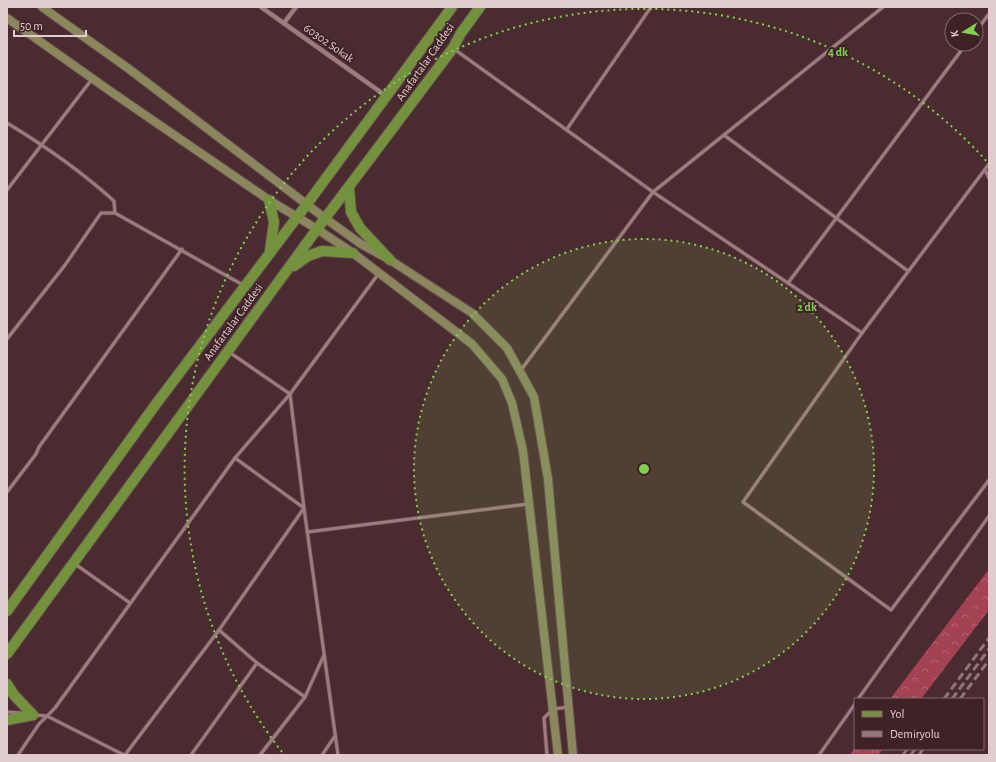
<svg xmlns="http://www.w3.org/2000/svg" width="996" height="762" viewBox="0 0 996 762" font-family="'Alegreya Sans',sans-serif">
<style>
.forest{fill:url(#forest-crowns)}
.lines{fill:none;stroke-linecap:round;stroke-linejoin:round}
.lane-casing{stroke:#644c4f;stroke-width:4.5}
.street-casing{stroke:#644c4f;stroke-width:5.5}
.secondary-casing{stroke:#644c4f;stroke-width:10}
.primary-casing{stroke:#644c4f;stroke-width:12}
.lane{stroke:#9f7b7f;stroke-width:3}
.street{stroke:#9f7b7f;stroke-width:4}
.secondary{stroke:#8a875f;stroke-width:8}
.primary{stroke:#74923e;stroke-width:10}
.rail{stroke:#907679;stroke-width:3;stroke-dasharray:8 4;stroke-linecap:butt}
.ring{fill:none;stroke:#83d04e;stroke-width:2;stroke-dasharray:2 4}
.labels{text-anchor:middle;stroke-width:4;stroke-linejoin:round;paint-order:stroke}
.street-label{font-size:12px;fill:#e1cdcf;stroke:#3f2226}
.centre{fill:#83d04e;stroke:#3f2226;stroke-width:2}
.ring-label{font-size:12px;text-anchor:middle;font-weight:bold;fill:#83d04e;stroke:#3f2226;stroke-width:4;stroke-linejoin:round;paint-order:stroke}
</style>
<defs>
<pattern id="forest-crowns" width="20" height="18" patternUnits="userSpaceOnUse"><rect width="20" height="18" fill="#a44254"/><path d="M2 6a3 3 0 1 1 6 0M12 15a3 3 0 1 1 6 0" fill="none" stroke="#b46573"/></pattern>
</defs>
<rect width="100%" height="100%" fill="#4a2c30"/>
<g class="forest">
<polygon points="989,569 989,610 921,699 890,699"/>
<polygon points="855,748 855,749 883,749 878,755 850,755"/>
</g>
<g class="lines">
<g class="lane-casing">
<g id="lane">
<polyline points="976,31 989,14"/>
<polyline points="454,49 653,192 862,333"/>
<path d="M7,123C45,146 81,171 114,201L115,213"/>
<polyline points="567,129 651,7"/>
<polyline points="724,135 908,271"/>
<polyline points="989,164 862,333 743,502 891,610 989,480"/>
<polyline points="985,170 989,178"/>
<polyline points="7,190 92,79"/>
<polyline points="788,283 966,44"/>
<polyline points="7,339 65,265 101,213 115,213 243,285"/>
<polyline points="521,370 653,192 883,7"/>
<polyline points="7,492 36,454 39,447 182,249"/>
<polyline points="307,532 528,504"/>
<polyline points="75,564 130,603"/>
<polyline points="219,630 304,508 235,458 290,394 229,352"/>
<polyline points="305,697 324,655"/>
<polyline points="858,699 989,516"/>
<polyline points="7,712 21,713"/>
<polyline points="35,715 47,716 124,755"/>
<polyline points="18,755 39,724 55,708 235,458"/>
<polyline points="125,755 219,630 257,663"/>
<polyline points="191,755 257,663 305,697 260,755"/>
<polyline points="322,755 335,736"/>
<polyline points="338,755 304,508 290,394 379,273"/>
<polyline points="547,755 544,718 553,709 569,707"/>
<polyline points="819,755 855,704"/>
</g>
</g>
<g class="street-casing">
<g id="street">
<polyline points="261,7 386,96"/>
<polyline points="284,23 296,7"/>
</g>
</g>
<g class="secondary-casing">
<g id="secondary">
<polyline points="42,7 129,69 326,219 361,244 390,260 472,313 507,348 534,397 548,479 573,755"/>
<polyline points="7,18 110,91 269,200 317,229 353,253 472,344 502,379 512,403 523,451 558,755"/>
</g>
</g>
<g class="primary-casing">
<g id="primary">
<polyline points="349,188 351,212 360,228 390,260"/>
<polyline points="269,200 274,222 270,251"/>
<polyline points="294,266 308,256 322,251 353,253"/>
<polyline points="7,611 156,404 307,204 452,7"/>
<polyline points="7,654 317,229 453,48 461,33 480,7"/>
<polyline points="7,684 14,695 33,715"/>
<polyline points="7,720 33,715"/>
</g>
</g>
<use href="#lane" class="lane"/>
<use href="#street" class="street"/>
<use href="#secondary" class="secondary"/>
<use href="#primary" class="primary"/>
<g class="rail">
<polyline points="944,699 989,638"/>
<polyline points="952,699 989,649"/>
<polyline points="960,699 989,660"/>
<polyline points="903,755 907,749"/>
<polyline points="911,755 915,749"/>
<polyline points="919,755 923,749"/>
</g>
</g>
<circle cx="644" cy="469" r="230" fill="#83d04e" fill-opacity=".12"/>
<g class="ring">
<circle cx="644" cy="469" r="230"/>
<path d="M282 752A460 460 0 0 1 989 164"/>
</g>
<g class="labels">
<g class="street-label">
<text transform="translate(329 43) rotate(35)" y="4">60302 Sokak</text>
<text transform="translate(425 62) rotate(-55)" y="4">Anafartalar Caddesi</text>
<text transform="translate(233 322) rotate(-54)" y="4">Anafartalar Caddesi</text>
</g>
</g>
<circle cx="644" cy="469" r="6" class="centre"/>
<g class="ring-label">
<text x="838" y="56">4 dk</text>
<text x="807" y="311">2 dk</text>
</g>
<rect width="996" height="762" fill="none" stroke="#e1cdcf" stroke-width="16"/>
<rect x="854" y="698" width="130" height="52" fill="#3f2226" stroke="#80666a"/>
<rect x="862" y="711" width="20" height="6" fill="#74923e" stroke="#80666a"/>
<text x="890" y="718" font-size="12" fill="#e1cdcf">Yol</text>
<rect x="862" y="731" width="20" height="6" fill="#907679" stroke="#80666a"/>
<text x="890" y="738" font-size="12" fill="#e1cdcf">Demiryolu</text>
<g transform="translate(964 32) rotate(259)"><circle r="19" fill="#3f2226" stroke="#80666a"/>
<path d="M0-3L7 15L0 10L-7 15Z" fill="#83d04e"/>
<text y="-6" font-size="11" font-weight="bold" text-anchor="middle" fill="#e1cdcf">K</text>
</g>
<path d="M14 30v6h72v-6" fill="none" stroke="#e1cdcf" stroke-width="2"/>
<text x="20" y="30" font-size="12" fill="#e1cdcf" stroke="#3f2226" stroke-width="3" paint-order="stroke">50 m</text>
</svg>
